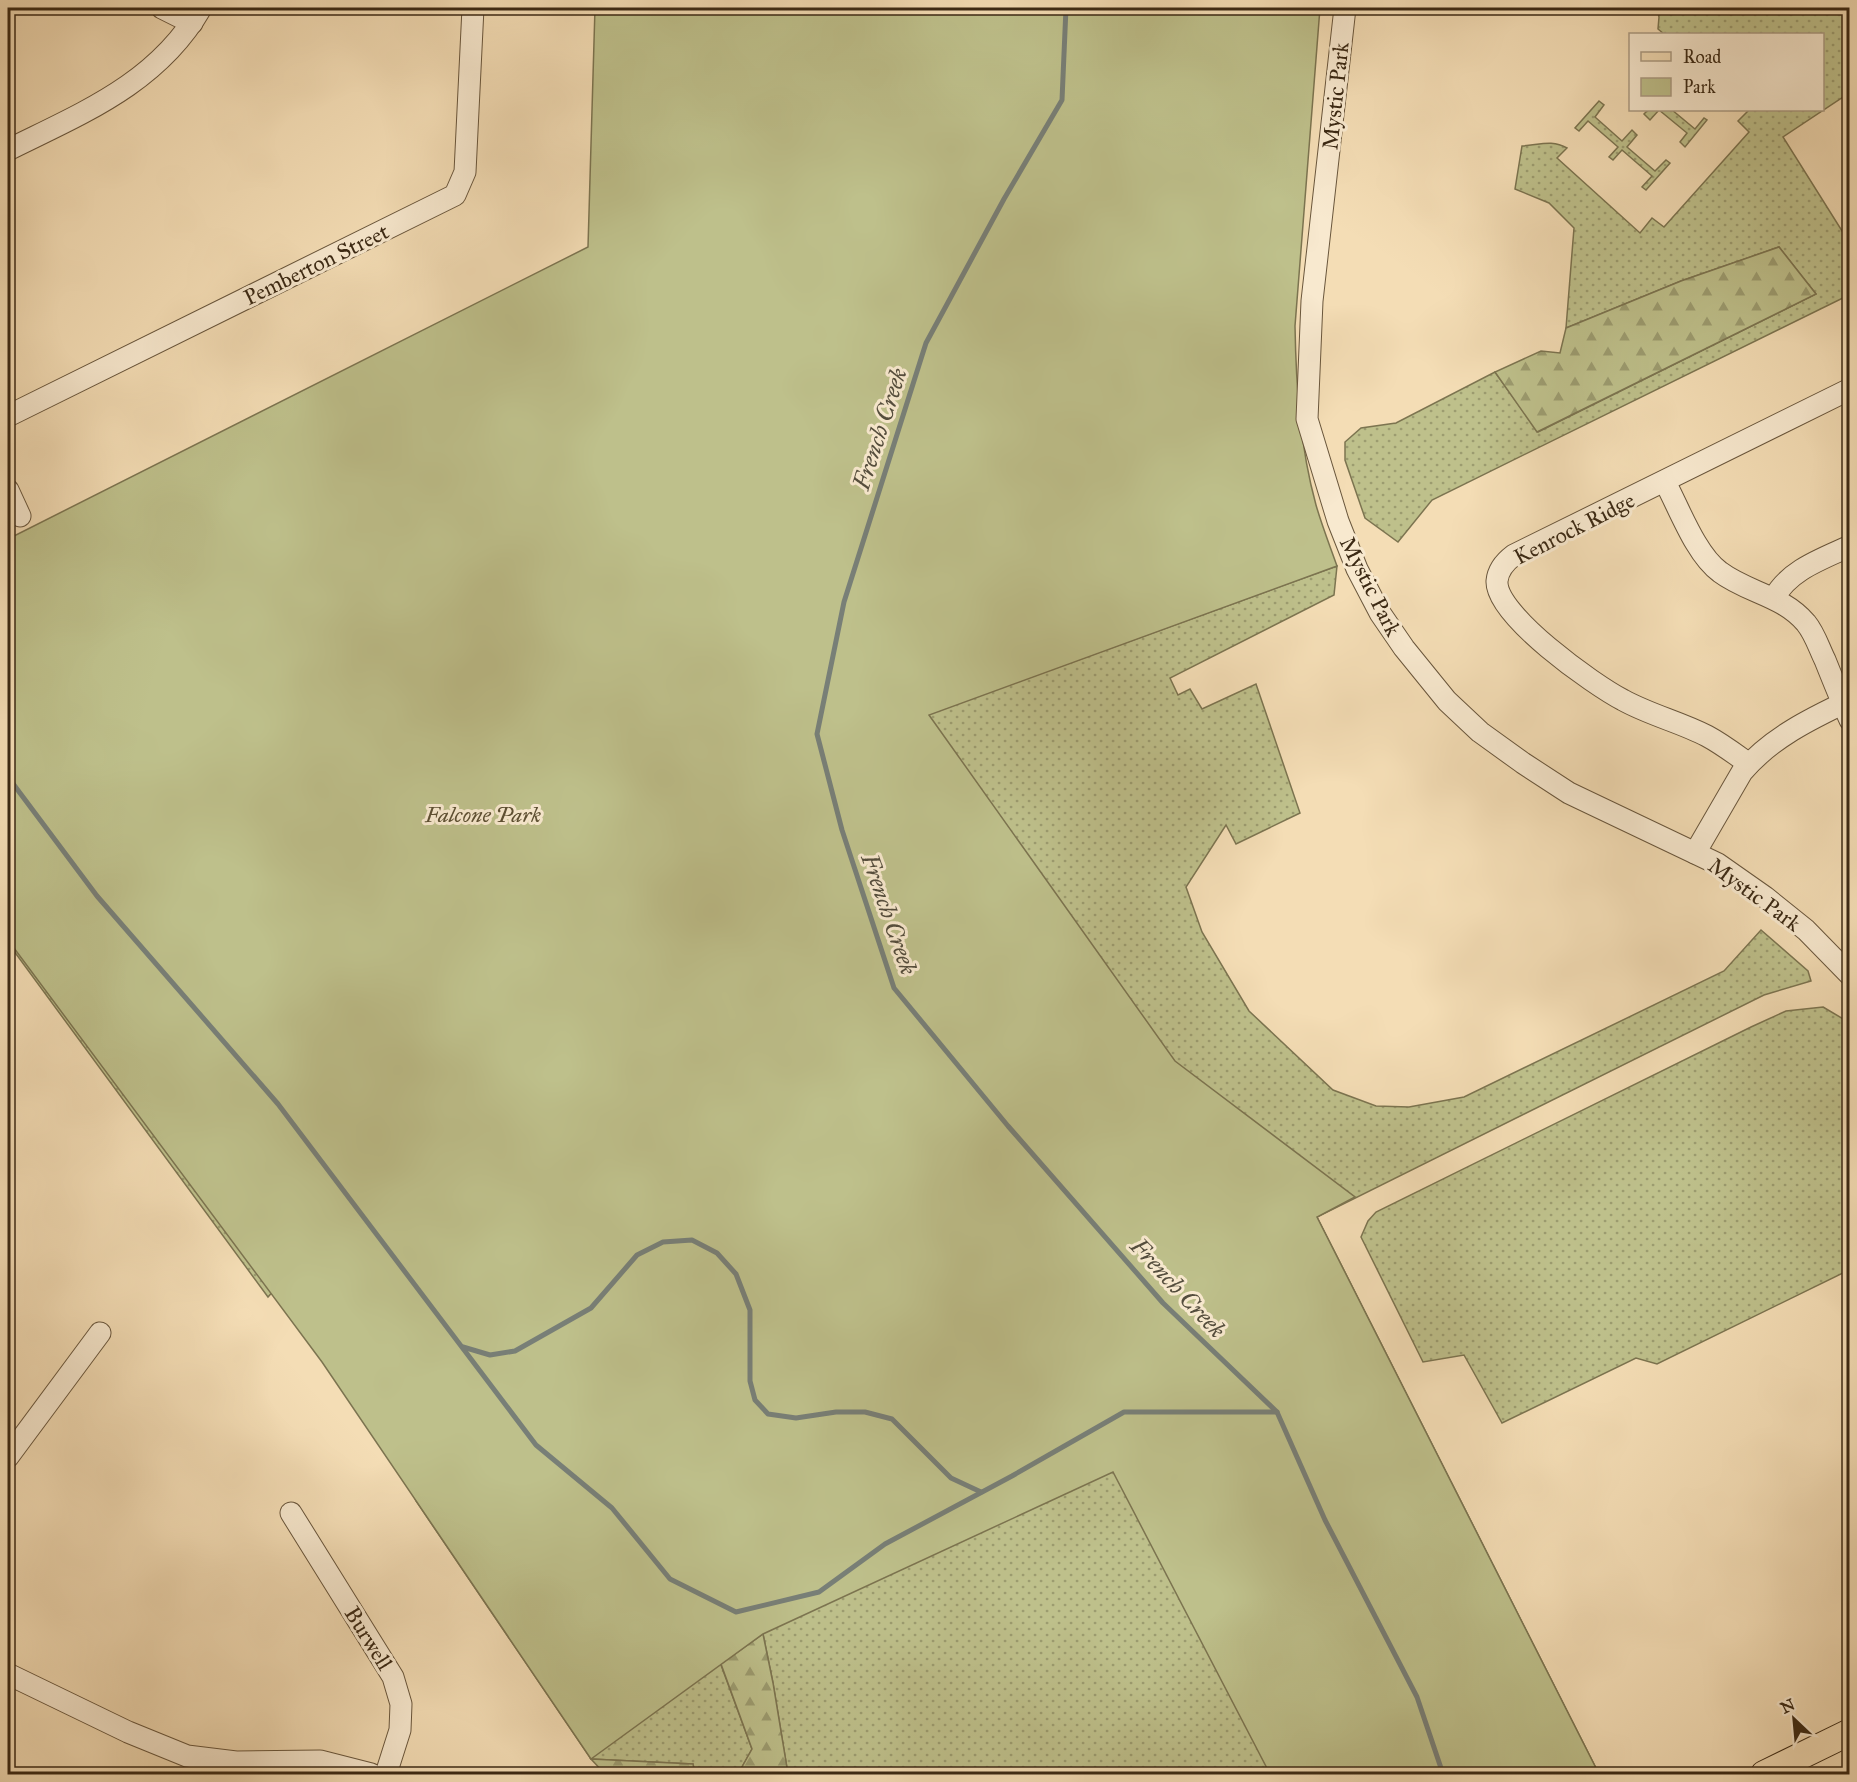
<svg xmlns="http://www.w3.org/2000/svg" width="1857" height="1782" viewBox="0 0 1857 1782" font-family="'IM FELL Great Primer',serif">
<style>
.grass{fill:url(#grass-dots);stroke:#7c7450;stroke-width:1.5}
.forest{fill:url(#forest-firs);stroke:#7c7450;stroke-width:1.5}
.park{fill:#bec08b;stroke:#7c7450;stroke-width:1.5}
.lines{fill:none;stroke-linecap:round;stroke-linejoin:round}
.stream{stroke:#787f77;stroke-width:5}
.minor-casing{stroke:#69563c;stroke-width:23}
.major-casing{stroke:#3b2914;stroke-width:28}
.minor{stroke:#f8e9cf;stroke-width:21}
.major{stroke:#f4ddb5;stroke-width:26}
.labels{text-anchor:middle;stroke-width:6;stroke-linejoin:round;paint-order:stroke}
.street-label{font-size:22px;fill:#3b2914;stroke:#f8e9cf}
.park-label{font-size:22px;font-style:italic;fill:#5c4f32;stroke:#f8e9cf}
.water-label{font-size:24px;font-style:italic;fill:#544d3d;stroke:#f8e9cf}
</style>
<defs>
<pattern id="grass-dots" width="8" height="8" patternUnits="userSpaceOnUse" patternTransform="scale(1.5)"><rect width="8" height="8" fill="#bec08b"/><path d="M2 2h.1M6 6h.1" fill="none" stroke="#9c9c70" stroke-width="1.8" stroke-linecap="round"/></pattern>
<pattern id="forest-firs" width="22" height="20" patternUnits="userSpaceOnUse" patternTransform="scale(1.5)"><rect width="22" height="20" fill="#bec08b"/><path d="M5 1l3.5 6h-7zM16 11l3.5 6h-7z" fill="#9c9c70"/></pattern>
</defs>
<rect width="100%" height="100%" fill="#f4ddb5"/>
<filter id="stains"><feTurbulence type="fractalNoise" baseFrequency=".00333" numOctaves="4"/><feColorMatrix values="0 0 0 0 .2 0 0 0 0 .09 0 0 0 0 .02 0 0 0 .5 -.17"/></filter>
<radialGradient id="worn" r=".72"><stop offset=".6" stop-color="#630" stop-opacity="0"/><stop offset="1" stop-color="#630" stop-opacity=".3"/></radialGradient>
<g class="grass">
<path d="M1657,8H1708L1714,12L1718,8H1849V93L1783,137L1849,242V295L1432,500L1398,542L1365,518L1345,460V442L1361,428L1396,423L1495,372L1538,432L1816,294L1779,247L1681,281L1566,328L1574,228L1549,203L1515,189L1522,146C1539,145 1552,139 1567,148L1557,158L1640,233L1652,218L1664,227L1749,132L1738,121L1749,110H1822V34H1664L1658,29L1659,17Z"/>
<polygon points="1599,101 1604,105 1595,117 1622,141 1632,130 1637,135 1627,147 1655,171 1666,160 1670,163 1646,190 1642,187 1652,176 1622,150 1613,160 1609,157 1618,147 1588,121 1579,131 1575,128"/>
<polygon points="1648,110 1672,110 1695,129 1704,118 1707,120 1685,147 1680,142 1687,133 1659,110 1650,120 1644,114"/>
<polygon points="1337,566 1334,595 1170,678 1178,695 1190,689 1202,709 1256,684 1300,813 1236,844 1226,825 1186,887 1202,932 1249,1011 1333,1090 1376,1106 1409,1107 1464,1097 1724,971 1761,930 1808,971 1811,981 1764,995 1317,1217 1599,1774 788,1774 773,1683 763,1634 721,1665 752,1749 742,1767 742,1774 695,1774 693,1764 591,1759 416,1501 307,1253 268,1297 8,943 8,588 929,714"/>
<polygon points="1823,1007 1845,1020 1849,1025 1849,1270 1657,1364 1636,1358 1502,1423 1464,1355 1423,1362 1361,1237 1368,1221 1376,1212 1751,1027 1786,1011"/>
</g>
<g class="forest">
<polygon points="1779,247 1816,294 1537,432 1495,372 1541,351 1560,353 1566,328 1681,281"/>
<polygon points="763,1634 773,1683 788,1774 742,1774 742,1767 752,1749 721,1664"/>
<polygon points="591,1759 693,1764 695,1774 605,1774"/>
</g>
<path class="park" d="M595,8H1320L1295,326C1296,385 1300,447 1316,505C1322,526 1330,546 1337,566L929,715L1175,1061L1355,1197L1317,1217L1599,1774H1270L1113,1472L763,1634L591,1759L322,1362L8,940V539L588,247Z"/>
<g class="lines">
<g class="stream">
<polyline points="1066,8 1062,100 1004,199 926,343 844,602 817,734 842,830 894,988 1008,1126 1163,1303 1277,1412 1325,1520 1417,1697 1443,1774"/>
<polyline points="8,777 97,896 278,1104 536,1445 612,1508 670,1579 736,1612 819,1592 885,1544 1012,1476 1124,1412 1277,1412"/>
<polyline points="463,1347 490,1355 515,1351 591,1308 637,1255 663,1242 692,1240 717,1253 736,1274 750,1310 750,1381 755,1400 768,1414 796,1418 836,1412 865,1412 892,1419 951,1478 981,1492"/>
</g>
<g class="minor-casing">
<g id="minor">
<polyline points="162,8 192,23"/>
<polyline points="1345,8 1312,301 1307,419 1338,521 1357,569 1380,613 1404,648 1447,701 1480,732 1523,763 1569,793 1718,864 1765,897 1806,930 1850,975"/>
<path d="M8,150C82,113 157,84 201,8"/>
<polyline points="8,416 455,195 465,172 473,8"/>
<path d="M1665,482C1679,508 1696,555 1720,572C1748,593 1782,595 1806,623C1815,634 1819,648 1825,660C1833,680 1841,700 1850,720"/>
<polyline points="8,490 20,516"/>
<path d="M1774,598C1789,570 1822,559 1850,546"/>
<path d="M1749,764C1735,754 1722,744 1707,736C1680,722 1650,715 1623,700C1594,685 1495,615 1497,581C1498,570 1506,561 1514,555L1850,389"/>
<path d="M1695,853L1742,772C1771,738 1810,719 1850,700"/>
<polyline points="8,1457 100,1333"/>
<polyline points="291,1513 393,1677 401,1704 400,1730 386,1774"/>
<polyline points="8,1674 128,1732 187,1756 236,1762 320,1761 371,1774"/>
</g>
</g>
<g class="major-casing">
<polyline id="major" points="1764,1774 1850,1732"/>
</g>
<use href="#minor" class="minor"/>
<use href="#major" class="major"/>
</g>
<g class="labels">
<g class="street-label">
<text transform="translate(1335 96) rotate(-84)" y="8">Mystic Park</text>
<text transform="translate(316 264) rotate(-26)" y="8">Pemberton Street</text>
<text transform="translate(1574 528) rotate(-27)" y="8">Kenrock Ridge</text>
<text transform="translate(1371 586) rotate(63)" y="8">Mystic Park</text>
<text transform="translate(1755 894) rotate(36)" y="8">Mystic Park</text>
<text transform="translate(369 1638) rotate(58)" y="8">Burwell</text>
</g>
<g class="park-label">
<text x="483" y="822">Falcone Park</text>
</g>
<g class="water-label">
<text transform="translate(880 429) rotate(-72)" y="8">French Creek</text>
<text transform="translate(889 914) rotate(71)" y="8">French Creek</text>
<text transform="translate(1178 1288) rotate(47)" y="8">French Creek</text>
</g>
</g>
<rect width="1857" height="1782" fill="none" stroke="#f4ddb5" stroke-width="30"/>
<rect x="9" y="9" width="1839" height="1764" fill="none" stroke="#3b2914" stroke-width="3"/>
<rect x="15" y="15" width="1827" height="1752" fill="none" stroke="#3b2914" stroke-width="1.5"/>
<rect x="1629" y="33" width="195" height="78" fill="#f8e9cf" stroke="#ac9c84" stroke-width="1.5"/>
<rect x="1641" y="52" width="30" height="9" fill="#f4ddb5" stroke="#ac9c84" stroke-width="1.5"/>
<text x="1683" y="63" font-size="18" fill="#3b2914">Road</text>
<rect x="1641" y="78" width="30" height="18" fill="#bec08b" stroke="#ac9c84" stroke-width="1.5"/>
<text x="1683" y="93" font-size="18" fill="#3b2914">Park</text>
<g transform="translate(1794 1719) rotate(334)" stroke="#f8e9cf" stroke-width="4.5" paint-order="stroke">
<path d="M0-4.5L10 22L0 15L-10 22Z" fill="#3b2914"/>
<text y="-9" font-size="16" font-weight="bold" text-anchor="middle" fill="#3b2914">N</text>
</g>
<rect width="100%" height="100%" filter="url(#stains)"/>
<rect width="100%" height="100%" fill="url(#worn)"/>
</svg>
